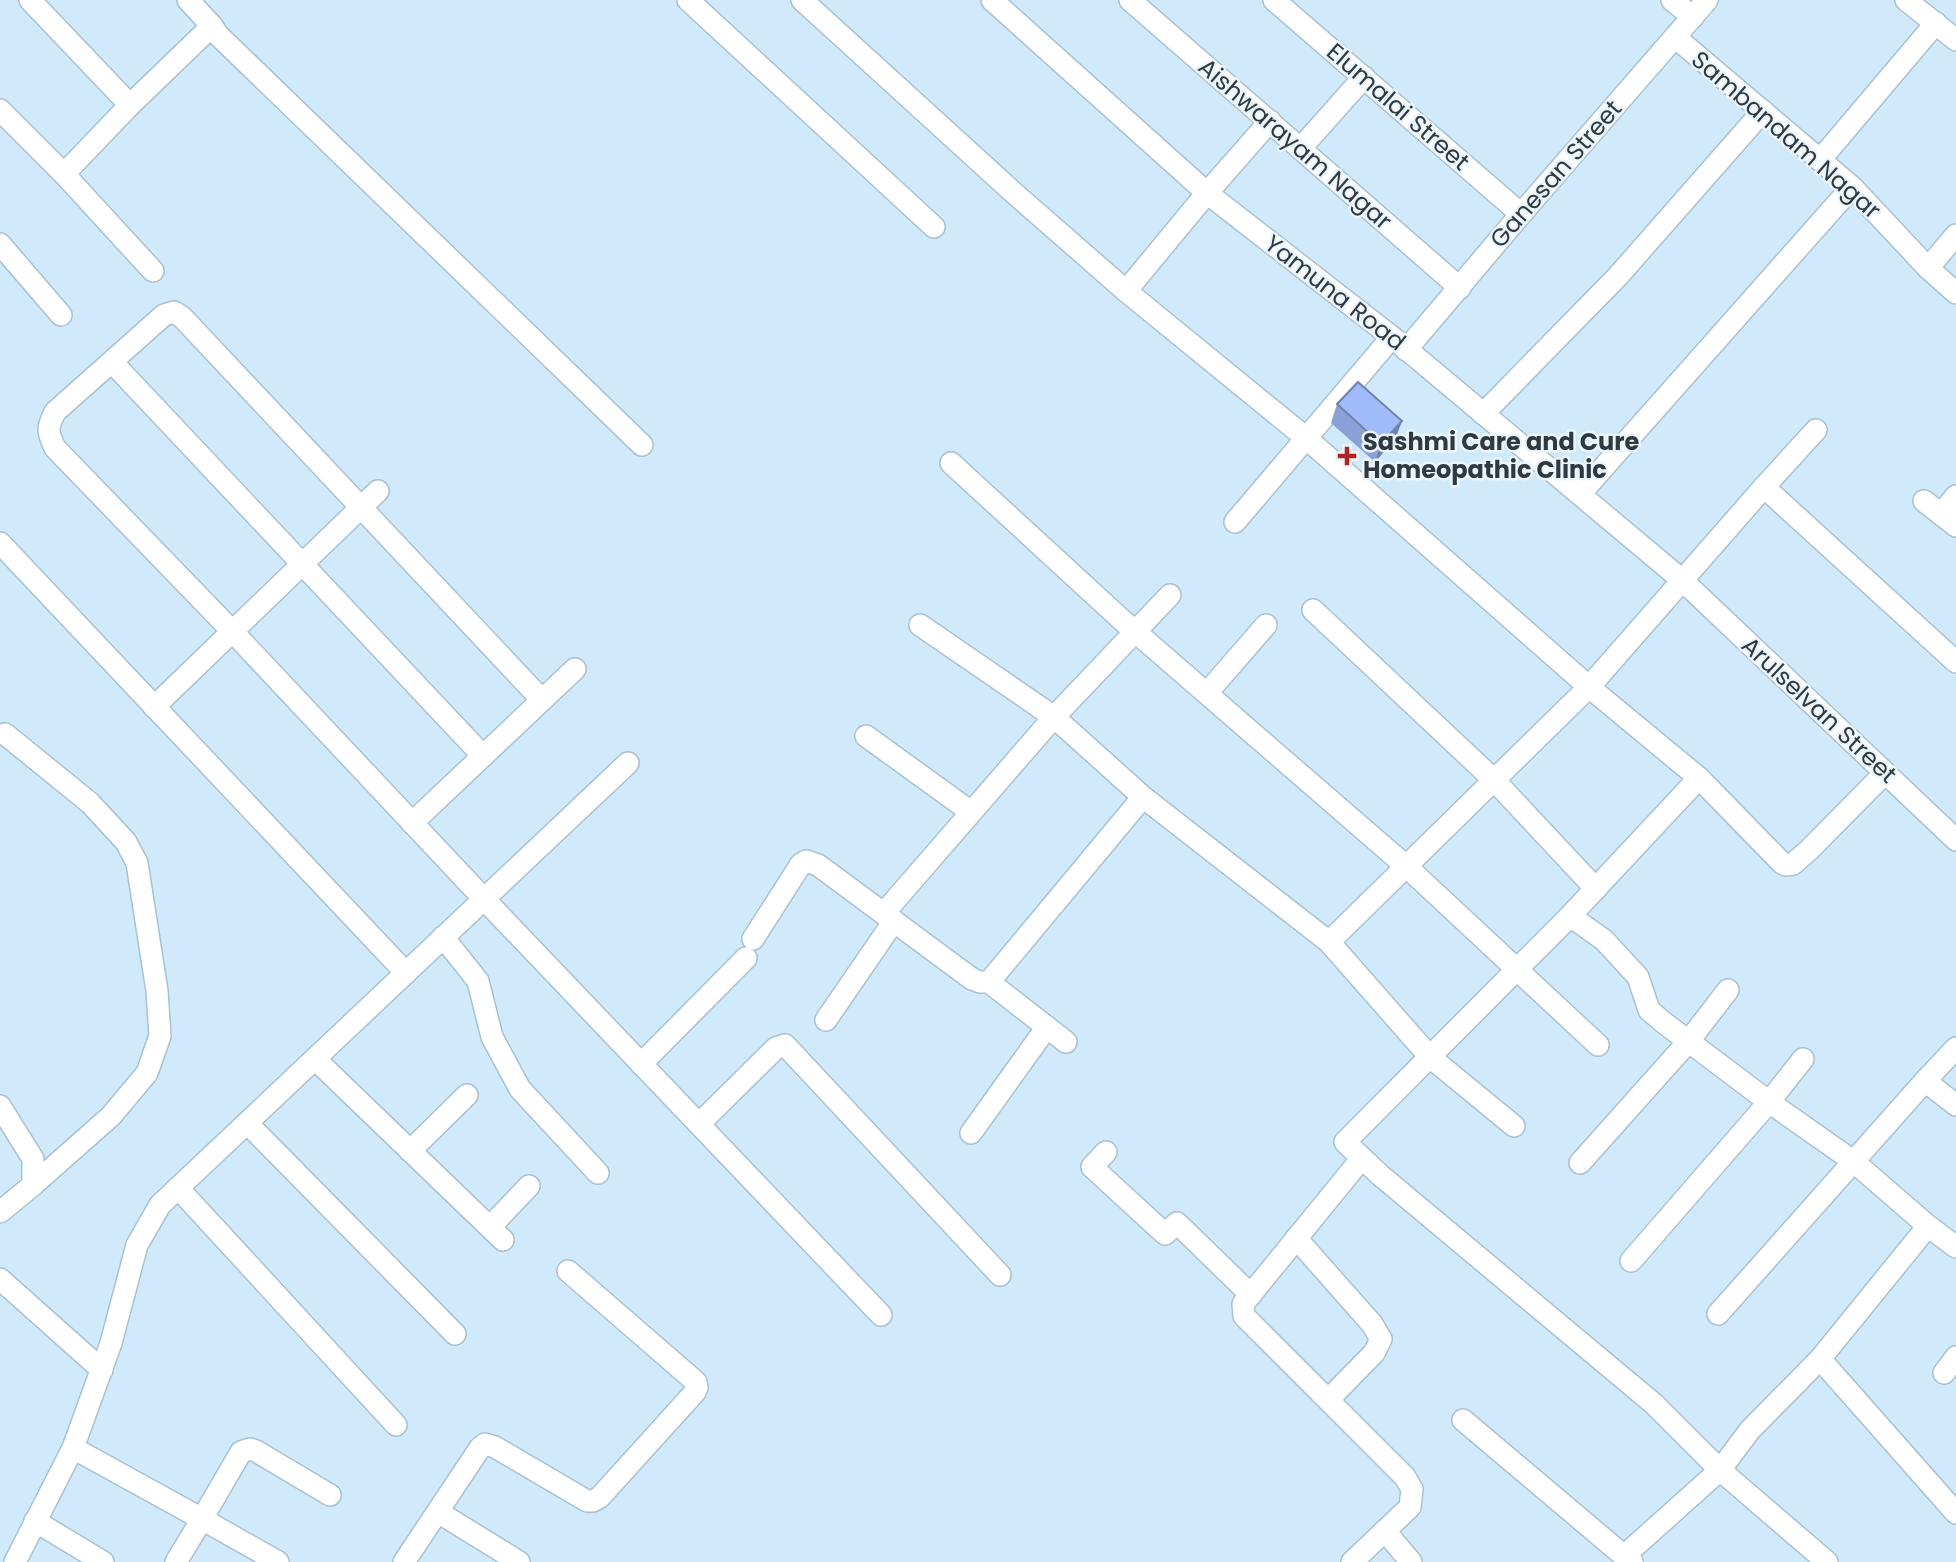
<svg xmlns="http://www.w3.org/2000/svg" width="1956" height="1562" viewBox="0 0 1956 1562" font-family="Poppins,sans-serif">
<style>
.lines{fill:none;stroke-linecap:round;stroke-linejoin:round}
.minor-casing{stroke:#a9c1d1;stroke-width:24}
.minor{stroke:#fff;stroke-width:21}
.wall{fill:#8aa0d7}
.shaded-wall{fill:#7082af}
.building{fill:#a0bafa;stroke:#7082af;stroke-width:2}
.poi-dot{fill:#b2221f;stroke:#ebf5fc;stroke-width:2.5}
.labels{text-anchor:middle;stroke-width:5;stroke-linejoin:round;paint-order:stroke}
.street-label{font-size:24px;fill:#303940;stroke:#ebf5fc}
.poi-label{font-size:24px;font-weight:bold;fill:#303940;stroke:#ebf5fc;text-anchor:start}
</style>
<rect width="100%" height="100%" fill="#d1eafb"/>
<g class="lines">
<g class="minor-casing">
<g id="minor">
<polyline points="30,0 130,105"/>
<polyline points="188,0 212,26"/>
<polyline points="688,0 934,227"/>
<polyline points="802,0 1015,194 1126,291 1306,438 1589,687 1699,778 1782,863 1786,865 1793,864 1809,850 1885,773"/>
<polyline points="992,0 1207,193 1392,337 1682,580 1956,840"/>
<polyline points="1130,0 1460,288"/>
<polyline points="1274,0 1521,214"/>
<polyline points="1672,0 1693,17"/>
<polyline points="1906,0 1956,40"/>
<polyline points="1675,37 1852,187 1928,268 1956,293"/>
<polyline points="0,110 64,174 153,271"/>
<polyline points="1301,148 1364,77"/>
<polyline points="1820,160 1936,23"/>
<polyline points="64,174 130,105 212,26 218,35 642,445"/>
<polyline points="0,244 61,315"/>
<polyline points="1928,268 1956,235"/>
<polyline points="1126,291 1207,193 1270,121"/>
<polyline points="1406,350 1521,214 1707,0"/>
<polyline points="112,362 483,756"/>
<polyline points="1483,414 1619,275 1763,111"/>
<polyline points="951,463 1123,621 1407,867 1598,1045"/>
<polyline points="1764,487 1816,430"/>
<polyline points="1580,494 1852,187"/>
<polyline points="1924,501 1956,526"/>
<polyline points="1941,514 1956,496"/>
<polyline points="1235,522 1392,337"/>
<polyline points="0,543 406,973"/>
<polyline points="1313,610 1494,780 1596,889"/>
<polyline points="920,625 1054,717 1143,797 1329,942 1430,1057 1514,1126"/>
<polyline points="1207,693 1266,625"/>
<path d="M542,700L182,317L174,312L164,315L55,412C47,428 47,431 55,448L232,631L484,899L881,1315"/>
<polyline points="154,707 378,491"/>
<polyline points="5,734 90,803 126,842 137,863 157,991 160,1036 147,1073 111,1116 33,1185"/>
<polyline points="866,736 971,812"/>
<polyline points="412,823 575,669"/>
<polyline points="884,913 1054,717 1170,595"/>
<polyline points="1570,916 1699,778"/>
<polyline points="443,937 478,981 492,1037 520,1089 598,1173"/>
<polyline points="753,939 801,864 806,861 818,865 972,979 980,982 989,982 1143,797"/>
<polyline points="1329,942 1589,687 1764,487 1956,662"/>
<polyline points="989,982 1066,1042"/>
<polyline points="826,1020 894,921"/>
<polyline points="315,1059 503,1240"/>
<polyline points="641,1064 746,958"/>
<polyline points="1925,1081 1956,1105"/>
<polyline points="0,1106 33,1159 33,1185 0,1212"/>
<polyline points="247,1123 455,1334"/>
<polyline points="699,1124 776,1048 785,1045 1000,1275"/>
<polyline points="971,1133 1047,1027"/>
<polyline points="410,1151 467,1095"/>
<polyline points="1106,1152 1092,1167 1165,1234 1177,1223 1251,1295"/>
<polyline points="1580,1163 1688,1042 1728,990"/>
<polyline points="178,1188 396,1425"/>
<polyline points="490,1227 529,1186"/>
<polyline points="1296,1238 1372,1324 1381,1339 1374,1353 1329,1399"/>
<polyline points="1631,1261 1769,1102 1803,1059"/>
<polyline points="0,1279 102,1370"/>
<polyline points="1718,1314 1925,1081 1956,1048"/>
<polyline points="1820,1359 1956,1513"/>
<polyline points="1944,1373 1956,1357"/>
<polyline points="1463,1420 1624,1556"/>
<polyline points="73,1448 202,1519 176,1562"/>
<polyline points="438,1512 519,1562"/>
<polyline points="35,1521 103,1562"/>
<polyline points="1385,1531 1411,1562"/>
<polyline points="15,1562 73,1448 111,1343 137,1245 160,1205 628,763"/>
<polyline points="278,1562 202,1519 241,1452 250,1449 256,1451 330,1495"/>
<polyline points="404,1562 480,1448 485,1444 495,1447 587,1501 593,1501 600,1497 695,1392 697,1388 696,1382 568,1271"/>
<polyline points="1352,1562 1410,1507 1412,1489 1405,1477 1244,1316 1243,1304 1362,1158"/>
<polyline points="1632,1562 1624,1556 1720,1470 1750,1430 1820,1359 1928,1226"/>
<polyline points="1827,1562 1720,1470 1654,1404 1380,1175 1345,1142 1570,916 1604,940 1638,977 1649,1010 1663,1022 1769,1102 1853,1161 1928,1226 1956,1247"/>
</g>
</g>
<use href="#minor" class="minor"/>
</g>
<polygon class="wall" points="1337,404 1402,421 1395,439 1375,462 1331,423"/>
<polygon class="shaded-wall" points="1402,421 1395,439 1375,462 1381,444"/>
<polygon class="building" points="1358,382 1402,421 1381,444 1337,404"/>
<path class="poi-dot" d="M1343.5 445.5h7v7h7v7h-7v7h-7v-7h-7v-7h7z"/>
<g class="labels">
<g class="street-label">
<text transform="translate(1398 107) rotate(41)" y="8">Elumalai Street</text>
<text transform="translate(1786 135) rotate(41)" y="8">Sambandam Nagar</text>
<text transform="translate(1295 144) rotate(41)" y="8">Aishwarayam Nagar</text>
<text transform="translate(1556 174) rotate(-49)" y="8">Ganesan Street</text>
<text transform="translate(1335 293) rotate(38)" y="8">Yamuna Road</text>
<text transform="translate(1819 710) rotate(43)" y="8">Arulselvan Street</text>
</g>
<g class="poi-label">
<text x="1363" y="450">Sashmi Care and Cure<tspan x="1363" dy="28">Homeopathic Clinic</tspan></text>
</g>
</g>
</svg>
